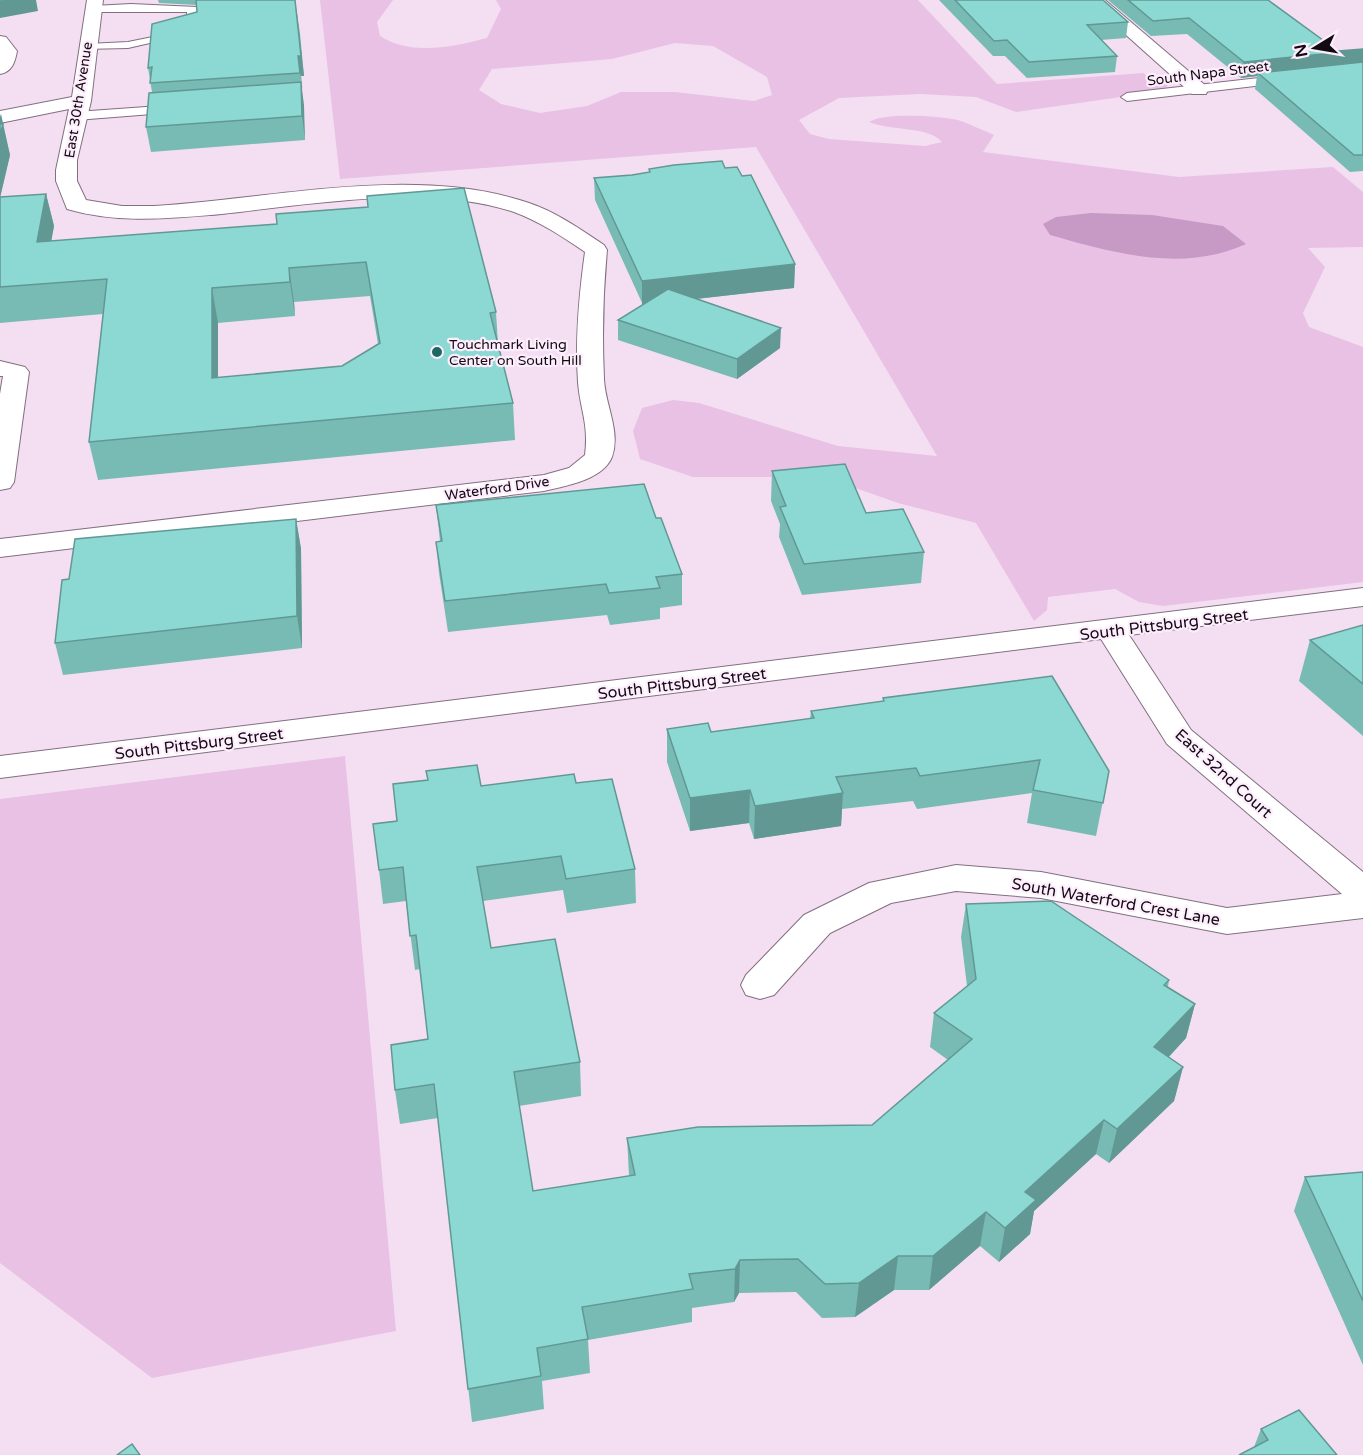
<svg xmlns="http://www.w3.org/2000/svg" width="1363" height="1455" viewBox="0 0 1363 1455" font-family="'Varela Round',sans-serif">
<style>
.green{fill:#e8c1e5;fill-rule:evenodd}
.water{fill:#c69ac4}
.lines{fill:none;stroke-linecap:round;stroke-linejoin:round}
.lane-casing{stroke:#826f80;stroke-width:2}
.street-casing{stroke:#826f80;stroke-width:2}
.lane{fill:#fff;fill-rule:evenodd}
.street{fill:#fff;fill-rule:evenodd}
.wall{fill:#78bbb5;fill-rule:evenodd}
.shaded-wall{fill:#629894}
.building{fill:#8cd9d3;stroke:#629894;stroke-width:1.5;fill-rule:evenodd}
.poi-dot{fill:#1c6863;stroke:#feedfd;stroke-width:2}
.labels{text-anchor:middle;stroke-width:4.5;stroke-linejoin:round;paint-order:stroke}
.far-street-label{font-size:14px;fill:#120b12;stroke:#feedfd}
.far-poi-label{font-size:14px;fill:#120b12;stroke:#feedfd;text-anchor:start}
.street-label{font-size:16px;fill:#120b12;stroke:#feedfd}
</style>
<rect width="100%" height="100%" fill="#f4dff2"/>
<g class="green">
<path d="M320,0H393L377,22L380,36C410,56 453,47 487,38L501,9L496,0H918L997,84L1143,73L1150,78H1164L1169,82L1167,87L1156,92L1016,112L976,97L920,94L839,98L799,120L810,134L829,139L925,146L942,142C929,126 890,131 869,122C884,112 940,116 958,120C970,124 982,130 994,135L983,152L1179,177L1333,167L1363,192V247L1308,248L1325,267L1303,313L1309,327L1363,347V582L1163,606L1139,602L1115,589L1048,597L1047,610L1034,621L976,523L898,503L824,477H693L640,459L633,431L642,408L673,400L699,403L838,446L937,456L756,147L340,179ZM675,43L713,46L767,77L772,95L754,101L675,92H621L587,106L540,113L501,104L479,90L492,69L612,59Z"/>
<polygon points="345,756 396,1331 152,1378 0,1263 0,799"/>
</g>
<path class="water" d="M1091,213L1152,215L1223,226L1246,244C1183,273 1114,253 1050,235L1043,224L1056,217Z"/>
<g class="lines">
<g class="lane-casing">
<g id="lane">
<polygon points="131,4 197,7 198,32 128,48 83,49 83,45 87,44 128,42 187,30 187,12 93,12 88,9 93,6"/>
<polygon points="1285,75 1289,76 1289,82 1127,101 1121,97 1127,93"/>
<polygon points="174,105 180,109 178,112 76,120 70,116 76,112"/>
</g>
</g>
<g class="street-casing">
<g id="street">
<path d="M87,0H103L91,101L77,160V181L86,200L122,206H154C273,199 414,164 529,203C556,212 580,229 604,245L607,250C603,293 602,336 604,379C605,405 621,431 612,457C603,480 565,486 544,491L0,557V539L544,475L569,468L585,455C589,423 580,410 578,382C575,338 579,295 585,252C563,237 539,221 514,212C426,182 302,206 211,215C162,219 115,223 67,209L56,181V170L69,109L0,123V111L72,97Z"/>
<polygon points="1087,0 1105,0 1206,86 1208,90 1206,94 1192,94"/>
<path d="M0,36L6,37L17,51C15,62 12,72 0,74Z"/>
<polygon points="0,361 25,367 29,372 14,482 10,488 0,490 0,394 3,376 0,376"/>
<polygon points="1363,588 1363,606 1129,635 1191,730 1363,872 1363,918 1227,934 1041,898 956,891 891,903 830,933 774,995 760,999 746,995 741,985 746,975 804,915 869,883 956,865 1041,872 1227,908 1342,894 1167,744 1101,639 0,778 0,756"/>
</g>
</g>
<use href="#lane" class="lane"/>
<use href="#street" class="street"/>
</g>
<g class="wall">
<polygon points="158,0 295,0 300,33 304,76 301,76 305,140 151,152 146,127 152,92 148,68 197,12 197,5 159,3"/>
<polygon points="939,0 1103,0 1128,22 1126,38 1101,40 1117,56 1115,72 1027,78 1005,56 993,56"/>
<polygon points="1108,0 1268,0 1338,51 1363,49 1363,171 1350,172 1255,89 1257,76 1241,78 1187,34 1151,36"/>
<path d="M0,114L10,155L0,197L46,194L54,226L51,241L277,224L496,312L498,343L513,403L515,440L98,480L89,442L103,314L0,323ZM370,296L378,344L342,366L218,378V323L295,316L294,302Z"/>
<polygon points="725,168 795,264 794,288 696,299 780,348 737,379 618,340 618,320 643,305 595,200 594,178 632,175 649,172 649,169"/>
<polygon points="772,471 866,513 924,552 921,583 802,595 779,537 780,524 771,501"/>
<polygon points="436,505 656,518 682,574 682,605 660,608 660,619 610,625 607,615 448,632 439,573 436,542 440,541"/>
<polygon points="296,519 301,549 302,648 63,675 55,643"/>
<polygon points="1363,625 1363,736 1299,681 1310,640"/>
<polygon points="883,698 1109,771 1096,836 1027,823 1032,793 917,809 913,801 842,809 841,826 754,839 749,823 690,831 667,762 667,729 711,732 810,719 811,711 883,701"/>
<polygon points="576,783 635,869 636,903 567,913 563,890 483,901 491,948 580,1062 581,1096 519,1106 533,1191 629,1176 627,1138 872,1125 948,1060 930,1047 934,1013 967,986 961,937 966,904 1169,980 1168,987 1195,1004 1186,1038 1169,1057 1183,1067 1174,1101 1109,1163 1096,1154 1034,1211 1030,1234 999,1262 980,1246 929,1290 894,1290 855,1317 822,1318 796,1292 739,1293 734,1302 692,1308 692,1322 588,1340 590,1373 542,1381 544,1409 472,1422 438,1118 400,1124 395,1090 428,1039 420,969 415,970 406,901 383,904 379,870 397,821 481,786"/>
<polygon points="1363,1172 1363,1365 1294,1211 1305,1177"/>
<polygon points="1261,1429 1337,1455 1254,1447"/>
</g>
<g class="shaded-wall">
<polygon points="11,0 36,0 38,11 0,18 0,2"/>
<polygon points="297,14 304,76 301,76 303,94 298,56"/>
<polygon points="1363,50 1363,65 1258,73 1257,76 1241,78 1244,62"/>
<polygon points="301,82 304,105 305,140 302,116"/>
<polygon points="1,114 10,155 0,198 0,117"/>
<polygon points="46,194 54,226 45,276 37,242"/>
<polygon points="795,264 794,288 642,305 642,281"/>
<polygon points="289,268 294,302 295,316 290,282"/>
<polygon points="212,288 218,323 218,415 212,378"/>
<polygon points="781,328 780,348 737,379 737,359"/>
<polygon points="296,519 301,549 302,648 297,616"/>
<polygon points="750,790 749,823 690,831 690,798"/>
<polygon points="843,793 841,826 754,839 755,806"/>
<polygon points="1195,1004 1186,1038 1146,1081 1154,1047"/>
<polygon points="1183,1067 1174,1101 1109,1163 1117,1129"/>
<polygon points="1104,1120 1096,1154 1034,1211 1030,1234 999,1262 1005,1228 1025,1192"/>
<polygon points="986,1212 980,1246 929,1290 933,1256"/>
<polygon points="898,1256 894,1290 855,1317 859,1283"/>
<polygon points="740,1260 739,1293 734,1302 735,1269"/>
</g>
<g class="building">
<polygon points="0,0 11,0 0,2"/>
<polygon points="196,0 295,0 301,56 298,56 300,73 150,83 152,67 148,68 152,24 197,12"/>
<polygon points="955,0 1103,0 1128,22 1087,25 1117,56 1029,62 1007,40 994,41"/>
<polygon points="1128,0 1268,0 1338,51 1363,49 1363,50 1244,62 1189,18 1153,21"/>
<polygon points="1363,62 1363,155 1354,155 1258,73"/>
<polygon points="301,82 302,116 146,127 149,93"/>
<polygon points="0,124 3,124 0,135"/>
<polygon points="722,161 725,168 737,167 742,176 751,175 795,264 642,281 594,178 632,175 650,172 649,169 674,165"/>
<path d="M464,188L496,312L490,313L513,403L89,442L107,279L0,287V197L46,194L37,242L277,224L276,214L368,207L367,196ZM366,262L380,343L342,366L212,378V288L290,282L289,268Z"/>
<polygon points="668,289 781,328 737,359 618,320"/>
<polygon points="845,464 866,513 903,509 924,552 804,564 780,507 786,506 772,471"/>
<polygon points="644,484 656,518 661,518 682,574 656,577 660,588 609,593 606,584 445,601 436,542 442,541 436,505"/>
<polygon points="296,519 297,616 55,643 62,580 69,579 75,539"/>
<polygon points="1363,625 1363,684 1310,640"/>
<polygon points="1052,676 1109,771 1103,803 1033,790 1040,760 920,776 916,768 836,777 843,793 755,806 750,790 690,798 667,729 708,723 711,732 814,718 811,711 884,701 883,698"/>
<polygon points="477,765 481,786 574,774 576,783 612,779 635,869 566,879 561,856 477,867 491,948 555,939 580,1062 514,1072 533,1191 635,1175 627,1138 698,1127 872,1125 972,1039 934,1013 976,979 966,904 1051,901 1169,980 1164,985 1195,1004 1154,1047 1183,1067 1117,1129 1104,1120 1025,1192 1036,1200 1005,1228 986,1212 933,1256 898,1256 859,1283 825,1284 798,1259 740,1260 735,1269 689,1274 693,1289 582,1307 588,1339 537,1348 541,1376 468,1389 434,1084 395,1090 391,1045 428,1039 416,935 410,936 403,867 379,870 373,824 397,821 393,784 428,780 426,771"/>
<polygon points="1363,1172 1363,1301 1305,1177"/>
<polygon points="1299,1410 1337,1455 1239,1455 1268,1440 1261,1429"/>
<polygon points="132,1444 140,1455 117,1455"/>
</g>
<circle class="poi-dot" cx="437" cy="352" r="6"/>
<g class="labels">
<g class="far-street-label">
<text transform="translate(1208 73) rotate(-7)" y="5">South Napa Street</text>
<text transform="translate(78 100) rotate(-81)" y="5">East 30th Avenue</text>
<text transform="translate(497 488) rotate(-8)" y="5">Waterford Drive</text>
</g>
<g class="far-poi-label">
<text x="449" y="349">Touchmark Living<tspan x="449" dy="16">Center on South Hill</tspan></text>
</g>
<g class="street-label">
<text transform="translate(1164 624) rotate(-7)" y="6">South Pittsburg Street</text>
<text transform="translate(682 683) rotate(-7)" y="6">South Pittsburg Street</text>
<text transform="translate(199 743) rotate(-7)" y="6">South Pittsburg Street</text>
<text transform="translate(1224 773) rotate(42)" y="6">East 32nd Court</text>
<text transform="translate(1116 901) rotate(10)" y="6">South Waterford Crest Lane</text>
</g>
</g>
<g transform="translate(1315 48) rotate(259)" stroke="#feedfd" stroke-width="4.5" paint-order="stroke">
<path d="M0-4.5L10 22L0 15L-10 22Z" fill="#120b12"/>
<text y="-9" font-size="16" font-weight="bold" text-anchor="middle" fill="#120b12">N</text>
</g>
</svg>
